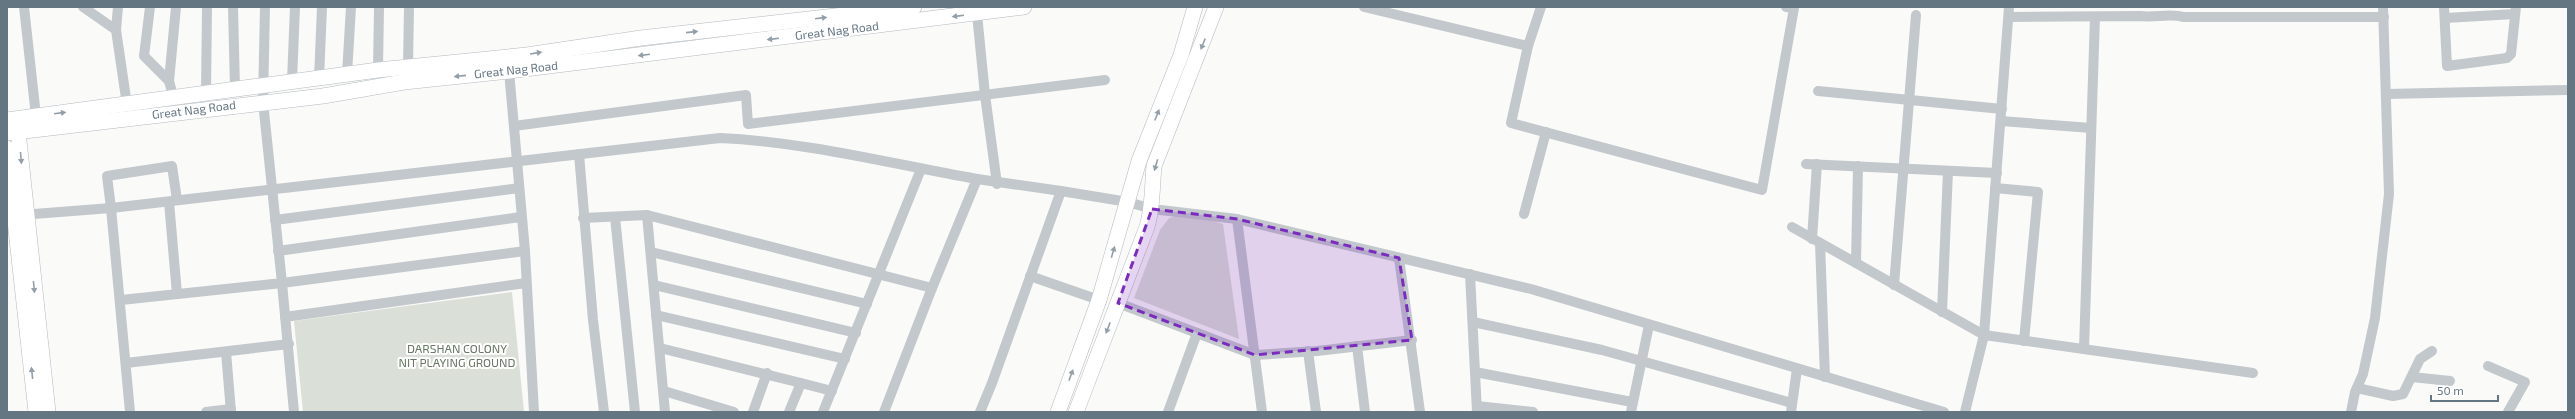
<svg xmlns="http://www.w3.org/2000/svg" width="2575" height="419" viewBox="0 0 2575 419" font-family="'Exo 2',sans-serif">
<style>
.green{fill:#dadfd7}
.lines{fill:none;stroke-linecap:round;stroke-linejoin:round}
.secondary-casing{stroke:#b3babf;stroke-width:16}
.street{stroke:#c3c8cc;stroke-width:10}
.secondary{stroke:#fff;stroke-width:15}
.oneway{fill:#939fa8}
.marked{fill:#7b2cbf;fill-opacity:0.2;stroke:#7b2cbf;stroke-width:3;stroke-dasharray:8 5;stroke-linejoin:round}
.labels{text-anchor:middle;stroke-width:4;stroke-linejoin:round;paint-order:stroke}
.street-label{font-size:12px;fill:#657683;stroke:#fff}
.park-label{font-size:12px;fill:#687a64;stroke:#fff}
</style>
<rect width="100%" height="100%" fill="#fafaf8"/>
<g class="green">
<polygon points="1188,213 1223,224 1239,339 1134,298 1160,230 1169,218"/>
<polygon points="512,292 524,412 303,412 294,321"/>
</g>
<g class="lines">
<g class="secondary-casing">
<g id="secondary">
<polyline points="7,120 378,70 527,55 641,38 914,7"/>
<polyline points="17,122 48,412"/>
<polyline points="7,133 323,96 404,82 509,71 1024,7"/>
<polyline points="7,148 36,412"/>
<polyline points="1058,412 1099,300 1139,161 1181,55 1195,7"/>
<path d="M1076,412L1147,227C1153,207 1152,187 1154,166L1216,7"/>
</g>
</g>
<g class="street">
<polyline points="24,7 36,116"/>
<polyline points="83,7 116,30 127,105"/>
<polyline points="150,7 144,56 169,81"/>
<polyline points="233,7 235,89"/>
<polyline points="1364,7 1528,46"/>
<polyline points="1541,7 1528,46 1511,123 1762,190 1794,8 1786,7"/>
<polyline points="2444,7 2447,66 2507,58 2511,54 2516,7"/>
<polyline points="977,14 985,95 997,184"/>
<path d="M2009,17L2140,16C2154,18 2171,13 2183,17H2384"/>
<polyline points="2445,18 2515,14"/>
<polyline points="116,30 118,7"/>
<polyline points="408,67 409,7"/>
<polyline points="378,70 379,7"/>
<polyline points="509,71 525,251 534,412"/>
<polyline points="347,74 351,7"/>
<polyline points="319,79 322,7"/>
<polyline points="292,81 295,7"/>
<polyline points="1818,91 2002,109"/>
<polyline points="206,94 207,7"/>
<polyline points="2387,94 2568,90"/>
<polyline points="174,99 169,81 176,7"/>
<polyline points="2001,121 2091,128"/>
<polyline points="514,126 746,95 748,124 1105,80"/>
<polyline points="579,154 593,320 604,412"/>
<polyline points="1806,164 1997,173"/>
<polyline points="977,179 1061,191 992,383 980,412"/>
<polyline points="1995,188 2038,192 2024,341"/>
<polyline points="1061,191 1128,202 1152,209 1237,219 1531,289 1944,412"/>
<polyline points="169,202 177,294"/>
<polyline points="1524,214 1546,132"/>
<polyline points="21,215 111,208 107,176 172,166 177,200"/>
<polyline points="647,215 665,412"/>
<polyline points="615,217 635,412"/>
<polyline points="1237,219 1262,412"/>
<polyline points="275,220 519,188"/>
<polyline points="1792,227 1984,335 2253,373"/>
<polyline points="1812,239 1817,164"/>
<polyline points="1820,243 1825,377"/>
<polyline points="278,251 521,217"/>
<polyline points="651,252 867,304"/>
<polyline points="1399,258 1420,412"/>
<polyline points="1856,263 1858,166"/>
<polyline points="1470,274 1477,412"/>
<polyline points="1030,276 1099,300"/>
<polyline points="654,285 856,333"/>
<polyline points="1894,285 1916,15"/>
<polyline points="121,300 282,283 263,102 265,7"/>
<polyline points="1118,303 1255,355 1317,351 1412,340"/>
<polyline points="1942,312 1948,171"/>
<polyline points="656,315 845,359"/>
<polyline points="285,317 526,283"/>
<polyline points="1473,322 1602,350 1792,403"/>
<polyline points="1357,346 1365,412"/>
<polyline points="660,348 801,383"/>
<polyline points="2084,349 2095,17"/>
<polyline points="1308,351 1316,412"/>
<polyline points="226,352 231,412"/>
<polyline points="126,363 289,344"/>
<polyline points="2488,366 2525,382 2508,412"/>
<polyline points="1475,372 1632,402"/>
<polyline points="2412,377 2450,381"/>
<polyline points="2357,388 2393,396 2403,394 2420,359 2432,351"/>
<polyline points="664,391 734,412"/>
<polyline points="1477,406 1533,412"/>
<path d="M130,412L111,208L720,138C807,142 892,164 977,179L932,288L647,215L583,218"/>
<polyline points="206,412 231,409"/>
<polyline points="294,412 282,283 525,251"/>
<polyline points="753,412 767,373"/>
<polyline points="789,412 801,383 832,391"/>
<polyline points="823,412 921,169"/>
<polyline points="884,412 932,288"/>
<polyline points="1168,412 1197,333"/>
<polyline points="1631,412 1649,325"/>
<polyline points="1791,412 1797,369"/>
<polyline points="1965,412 1984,335 2009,7"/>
<polyline points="2351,412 2355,392 2363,374 2375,318 2389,194 2383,7"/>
</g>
<use href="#secondary" class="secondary"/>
</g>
<defs><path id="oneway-solid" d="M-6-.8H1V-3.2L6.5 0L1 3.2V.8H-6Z"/></defs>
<g class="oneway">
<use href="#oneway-solid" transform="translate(958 16) rotate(173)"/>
<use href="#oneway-solid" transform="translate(821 18) rotate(-7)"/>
<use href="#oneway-solid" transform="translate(692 32) rotate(-6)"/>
<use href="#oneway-solid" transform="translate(773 39) rotate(173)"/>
<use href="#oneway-solid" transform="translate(1203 44) rotate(112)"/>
<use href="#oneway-solid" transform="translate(536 53) rotate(-9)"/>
<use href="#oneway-solid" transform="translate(644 55) rotate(173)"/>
<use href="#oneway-solid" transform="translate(460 76) rotate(174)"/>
<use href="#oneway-solid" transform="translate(60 113) rotate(-7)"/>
<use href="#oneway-solid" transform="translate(1157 115) rotate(-68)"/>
<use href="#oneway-solid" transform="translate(21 158) rotate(85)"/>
<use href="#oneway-solid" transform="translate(1156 165) rotate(106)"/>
<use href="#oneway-solid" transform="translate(1113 252) rotate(-74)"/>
<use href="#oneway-solid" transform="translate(34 287) rotate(84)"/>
<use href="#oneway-solid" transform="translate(1108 328) rotate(111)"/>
<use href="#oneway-solid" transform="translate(32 373) rotate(-96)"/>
<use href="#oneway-solid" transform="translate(1071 375) rotate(-70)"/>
</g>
<path class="marked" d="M1152,209L1237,219L1399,258L1412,340L1255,355L1118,303Z"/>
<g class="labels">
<g class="street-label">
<text transform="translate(837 31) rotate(-7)" y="4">Great Nag Road</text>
<text transform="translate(516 70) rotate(-6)" y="4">Great Nag Road</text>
<text transform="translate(194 110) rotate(-7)" y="4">Great Nag Road</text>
</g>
<g class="park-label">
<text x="457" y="353">DARSHAN COLONY<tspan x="457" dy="14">NIT PLAYING GROUND</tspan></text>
</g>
</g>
<rect width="2575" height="419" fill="none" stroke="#657683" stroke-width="16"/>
<path d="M2431 395v6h67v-6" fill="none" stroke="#657683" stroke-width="2"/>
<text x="2437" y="395" font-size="12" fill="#657683" stroke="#ffffff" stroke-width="3" paint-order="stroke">50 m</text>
</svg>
